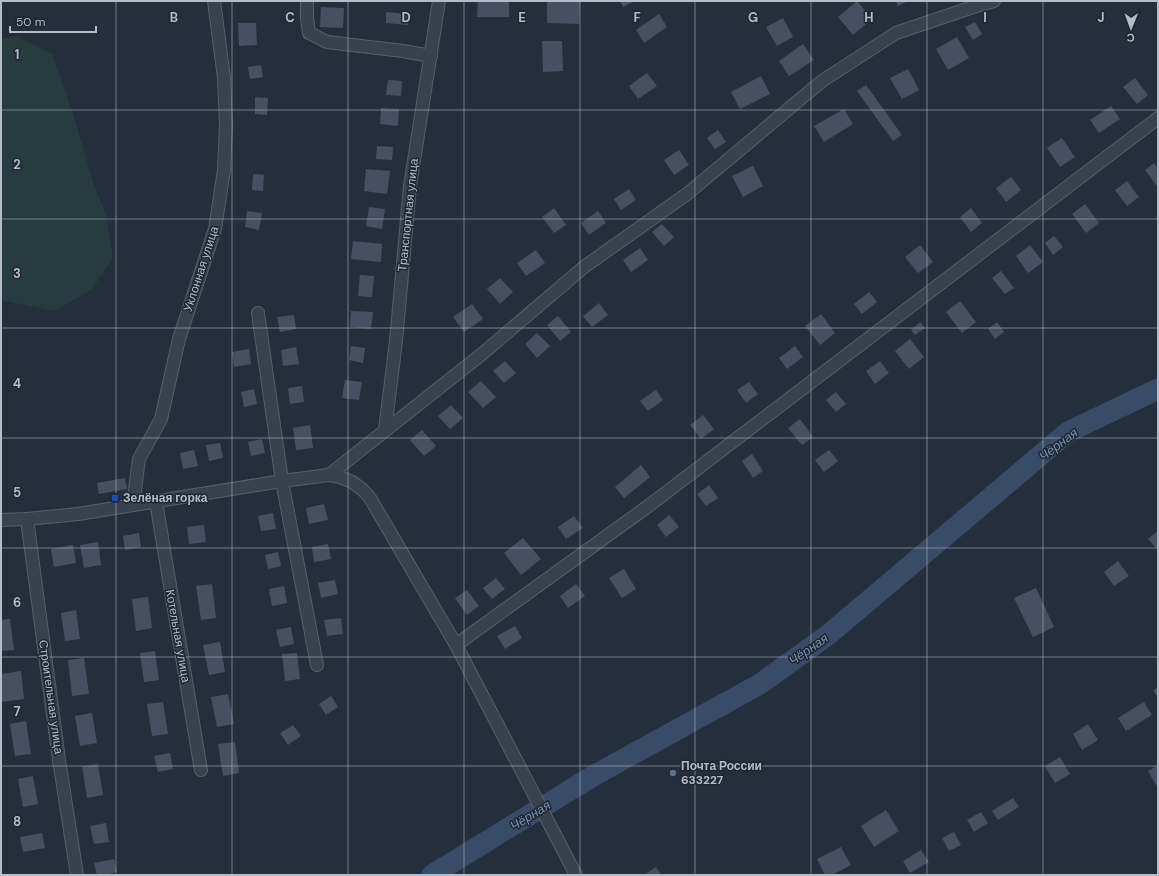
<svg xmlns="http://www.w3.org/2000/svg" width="1159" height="876" viewBox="0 0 1159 876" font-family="'DM Sans',sans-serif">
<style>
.green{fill:#263c3f}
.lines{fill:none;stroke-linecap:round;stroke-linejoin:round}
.river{stroke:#394c67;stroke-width:21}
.building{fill:#455162}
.minor-casing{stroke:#565f6c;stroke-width:14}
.minor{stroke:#38414e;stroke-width:12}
.grid{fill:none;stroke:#b4bcc9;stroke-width:1;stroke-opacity:0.55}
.transit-dot{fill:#1a4fb4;stroke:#1d2633;stroke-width:1.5}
.service-dot{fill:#5c6f8a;stroke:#1d2633;stroke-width:1.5}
.labels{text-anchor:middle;stroke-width:3;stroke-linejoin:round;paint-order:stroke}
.street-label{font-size:12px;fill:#b4bcc9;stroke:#1d2633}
.poi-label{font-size:12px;font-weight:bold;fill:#b4bcc9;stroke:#1d2633;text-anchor:start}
.water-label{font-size:13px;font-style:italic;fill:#7c92b1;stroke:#1d2633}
.grid-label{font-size:13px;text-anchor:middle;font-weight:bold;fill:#b4bcc9;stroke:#1d2633;stroke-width:3;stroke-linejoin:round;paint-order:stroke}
</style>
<rect width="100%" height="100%" fill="#242f3e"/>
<polygon class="green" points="16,36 52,54 73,114 94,185 106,215 113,259 91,290 54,311 1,300 1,39"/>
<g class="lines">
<polyline class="river" points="432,875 593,776 760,684 828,635 1068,432 1158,389"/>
</g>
<g class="building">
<polygon points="478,1 509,1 509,17 477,17"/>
<polygon points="547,1 580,1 579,24 547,23"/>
<polygon points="620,1 634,1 623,7"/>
<polygon points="857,1 872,19 853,35 838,17"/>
<polygon points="896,1 908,1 898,6"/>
<polygon points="321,7 344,8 343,28 320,27"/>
<polygon points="386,12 408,14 408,25 386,23"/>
<polygon points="659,14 667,27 644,43 636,30"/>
<polygon points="783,18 793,37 777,46 766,27"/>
<polygon points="975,22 982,34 973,40 965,27"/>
<polygon points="238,23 256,23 257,45 239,46"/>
<polygon points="957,37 969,58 948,70 936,49"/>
<polygon points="542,41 562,41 563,71 543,72"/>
<polygon points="803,44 814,60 789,76 779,61"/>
<polygon points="261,65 263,77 250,79 248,67"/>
<polygon points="908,69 919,90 902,99 890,78"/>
<polygon points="647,73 657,86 638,99 629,86"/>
<polygon points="761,76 770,94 740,109 731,92"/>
<polygon points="1135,78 1148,95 1137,104 1123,87"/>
<polygon points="388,80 402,81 401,96 386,95"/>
<polygon points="866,85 902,135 893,141 857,91"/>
<polygon points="255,97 268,98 267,115 255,114"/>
<polygon points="1111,106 1120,119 1099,133 1090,120"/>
<polygon points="381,108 399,109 398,126 380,124"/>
<polygon points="844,109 853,124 824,142 814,126"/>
<polygon points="718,130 726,142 715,149 707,138"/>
<polygon points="1062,138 1075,157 1060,167 1047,148"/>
<polygon points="377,146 393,147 392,160 376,159"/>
<polygon points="679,150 689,165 674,175 664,160"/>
<polygon points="1154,163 1158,169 1158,184 1156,185 1145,170"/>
<polygon points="753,166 763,186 743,197 732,176"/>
<polygon points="366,169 390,171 387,194 364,191"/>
<polygon points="253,174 264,175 263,191 252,190"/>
<polygon points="1011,177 1021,190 1006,202 996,188"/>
<polygon points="1127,181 1139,197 1127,206 1115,190"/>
<polygon points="629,189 636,200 621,210 614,199"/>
<polygon points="1085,204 1099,223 1086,233 1072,214"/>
<polygon points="369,207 385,209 382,229 366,226"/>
<polygon points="554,208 566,225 554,233 542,217"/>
<polygon points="971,208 982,223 971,232 960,217"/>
<polygon points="247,211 262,213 259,230 245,227"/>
<polygon points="598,211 606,223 589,235 581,223"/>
<polygon points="662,224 674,237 664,246 652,232"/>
<polygon points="1054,236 1063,247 1053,255 1045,243"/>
<polygon points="353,241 382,244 381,262 351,259"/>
<polygon points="920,245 933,262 918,273 905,257"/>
<polygon points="1030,245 1043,262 1028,273 1016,256"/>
<polygon points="640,248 648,260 631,272 623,260"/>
<polygon points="536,250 545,263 526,276 517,263"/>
<polygon points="1001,271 1014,288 1005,294 992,278"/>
<polygon points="360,275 374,276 372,297 358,296"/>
<polygon points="500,278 513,292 500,304 487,289"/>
<polygon points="869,292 877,302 862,314 854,304"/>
<polygon points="960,301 976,322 962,333 946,312"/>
<polygon points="599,303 608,315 592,327 583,316"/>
<polygon points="472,304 483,319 464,332 453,317"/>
<polygon points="351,311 373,312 371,329 350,327"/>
<polygon points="821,314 835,333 820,345 805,326"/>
<polygon points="294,315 296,329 280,332 277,317"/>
<polygon points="558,316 571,332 560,341 547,325"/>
<polygon points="920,322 925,328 915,335 911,330"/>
<polygon points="997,322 1004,332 995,339 988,329"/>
<polygon points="537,333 550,346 537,358 525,344"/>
<polygon points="910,339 924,357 909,369 895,351"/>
<polygon points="351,346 365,348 363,363 349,360"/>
<polygon points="795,346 803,357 787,369 779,358"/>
<polygon points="296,347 299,364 283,366 281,350"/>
<polygon points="249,349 251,364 234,367 232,352"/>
<polygon points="505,361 516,373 504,383 493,371"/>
<polygon points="880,361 889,373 875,384 866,371"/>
<polygon points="345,380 362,382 359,400 342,398"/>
<polygon points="481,381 496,397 483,408 468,392"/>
<polygon points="749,382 758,394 746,403 737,390"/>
<polygon points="302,386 304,402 290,404 288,388"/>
<polygon points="254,389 257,404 244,407 241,392"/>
<polygon points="656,390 663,400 648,411 640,401"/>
<polygon points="836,392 846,404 836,412 826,400"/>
<polygon points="451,405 463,418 450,429 438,416"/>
<polygon points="703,415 714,429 701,439 690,425"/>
<polygon points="800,419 813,437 802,445 788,428"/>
<polygon points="310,425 313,448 296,450 293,428"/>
<polygon points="422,430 436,446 424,456 410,440"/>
<polygon points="262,439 265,453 251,456 248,442"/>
<polygon points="220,443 223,458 209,461 206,445"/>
<polygon points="194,450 198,466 183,469 180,453"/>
<polygon points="829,450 838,461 824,472 815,460"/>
<polygon points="752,454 763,471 753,478 742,461"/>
<polygon points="641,465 650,477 624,498 615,487"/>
<polygon points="125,478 127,489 99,494 97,483"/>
<polygon points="709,485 718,498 706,506 697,494"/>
<polygon points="324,504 328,520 309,524 306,508"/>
<polygon points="273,513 276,529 261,531 258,516"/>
<polygon points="669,515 679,527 666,537 657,525"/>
<polygon points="574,516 583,528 566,539 558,527"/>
<polygon points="204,525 206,542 189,544 187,527"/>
<polygon points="1158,531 1158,548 1157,549 1148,539"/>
<polygon points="139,533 141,547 125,550 123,536"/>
<polygon points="523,538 541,559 521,575 504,553"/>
<polygon points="98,542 101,565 84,568 80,545"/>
<polygon points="328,544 331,559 314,562 312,547"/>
<polygon points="73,545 76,563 54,567 51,549"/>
<polygon points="278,552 281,566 268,569 265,555"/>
<polygon points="1118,561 1129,576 1114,586 1104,572"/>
<polygon points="624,569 636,589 622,598 609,578"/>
<polygon points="496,578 505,589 492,599 483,588"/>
<polygon points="335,580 338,594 321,598 318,583"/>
<polygon points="212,584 216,618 201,620 196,586"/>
<polygon points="576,584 585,596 568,608 560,596"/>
<polygon points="284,586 287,603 272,606 269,589"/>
<polygon points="1036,588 1054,627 1033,637 1014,598"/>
<polygon points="467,590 479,606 467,615 455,598"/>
<polygon points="148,597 152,628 136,631 132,599"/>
<polygon points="76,610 80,639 65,641 61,613"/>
<polygon points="341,618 343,634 327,636 324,620"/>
<polygon points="10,619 14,650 1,651 1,620"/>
<polygon points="515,626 522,638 505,649 497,636"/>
<polygon points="291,627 294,644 280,647 276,630"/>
<polygon points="220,642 225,672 209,675 203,645"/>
<polygon points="155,651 159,680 144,682 140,653"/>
<polygon points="297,653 300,679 285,681 282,654"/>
<polygon points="84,658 89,694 72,696 68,660"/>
<polygon points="21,671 24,699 1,702 1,674"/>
<polygon points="1158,688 1158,698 1153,690"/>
<polygon points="228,694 234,724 217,727 211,697"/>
<polygon points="331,696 338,707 326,715 319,704"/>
<polygon points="163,702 168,734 152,736 147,704"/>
<polygon points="1144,702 1152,715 1126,731 1118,718"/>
<polygon points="92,713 97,743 80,746 75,716"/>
<polygon points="26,721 31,754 15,756 10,724"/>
<polygon points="1088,724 1098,740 1082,750 1073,734"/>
<polygon points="293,725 301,736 288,745 280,733"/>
<polygon points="235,742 239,773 223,776 218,744"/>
<polygon points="170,753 173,769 158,772 154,756"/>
<polygon points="1060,757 1070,774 1055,783 1045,766"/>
<polygon points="98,764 103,795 87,798 82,766"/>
<polygon points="1158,765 1158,784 1156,785 1148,771"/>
<polygon points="33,776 38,804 23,807 18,779"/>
<polygon points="1013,798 1019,807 998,820 992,811"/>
<polygon points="886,810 899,831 874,847 861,826"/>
<polygon points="981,812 988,823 974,832 967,820"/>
<polygon points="106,823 109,842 94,844 90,826"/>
<polygon points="954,832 961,845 949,851 942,838"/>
<polygon points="42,833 45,848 23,852 20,837"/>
<polygon points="841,847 851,865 832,875 825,875 817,859"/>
<polygon points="921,850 929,862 910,873 903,861"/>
<polygon points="114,859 117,872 104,875 97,875 94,863"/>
<polygon points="656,867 661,875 644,875"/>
</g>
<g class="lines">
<g class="minor-casing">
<g id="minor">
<polyline points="307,1 307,18 309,33 327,42 403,51 431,56"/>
<polyline points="258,313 282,481 317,665"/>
<polyline points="385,430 396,341 410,186 439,1"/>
<polyline points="329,475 482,354 584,267 687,194 822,81 896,33 976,6 994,1"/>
<polyline points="156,502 201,770"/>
<polyline points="133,505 139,459 161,419 179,339 215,229 224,170 226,125 224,78 214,1"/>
<polyline points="27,519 59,760 77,875"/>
<polyline points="1,520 27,519 78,514 282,481 329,475 340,477 352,482 363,490 370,498 456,645 576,875"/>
<polyline points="456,645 647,507 1158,118"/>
</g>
</g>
<use href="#minor" class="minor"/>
</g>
<path class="grid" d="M116,1V875M232,1V875M348,1V875M464,1V875M580,1V875M695,1V875M811,1V875M927,1V875M1043,1V875M1,110H1158M1,219H1158M1,328H1158M1,438H1158M1,548H1158M1,657H1158M1,766H1158"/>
<rect class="transit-dot" x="111" y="494" width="8" height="8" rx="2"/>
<circle class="service-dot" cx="673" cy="773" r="4"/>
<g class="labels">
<g class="street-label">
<text transform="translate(408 215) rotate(-84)" y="4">Транспортная улица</text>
<text transform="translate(201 269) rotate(-72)" y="4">Уклонная улица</text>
<text transform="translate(178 636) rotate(80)" y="4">Котельная улица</text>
<text transform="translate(51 697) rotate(82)" y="4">Строительная улица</text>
</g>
<g class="poi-label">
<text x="123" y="502">Зелёная горка</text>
<text x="681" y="770">Почта России<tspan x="681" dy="14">633227</tspan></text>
</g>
<g class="water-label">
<text transform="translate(1058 444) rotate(-37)" y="5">Чёрная</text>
<text transform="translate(808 649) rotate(-35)" y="5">Чёрная</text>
<text transform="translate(530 815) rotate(-32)" y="5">Чёрная</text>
</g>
</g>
<g class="grid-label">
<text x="174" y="22">B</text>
<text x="290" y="22">C</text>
<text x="406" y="22">D</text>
<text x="522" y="22">E</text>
<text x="637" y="22">F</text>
<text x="753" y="22">G</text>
<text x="869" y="22">H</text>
<text x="985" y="22">I</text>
<text x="1101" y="22">J</text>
<text x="17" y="59">1</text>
<text x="17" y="169">2</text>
<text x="17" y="278">3</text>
<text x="17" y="388">4</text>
<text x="17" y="497">5</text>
<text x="17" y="607">6</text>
<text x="17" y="716">7</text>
<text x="17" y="826">8</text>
</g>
<rect width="1159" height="876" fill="none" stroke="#b4bcc9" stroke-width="4"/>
<g transform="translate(1131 28) rotate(181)" stroke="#1d2633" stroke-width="3" paint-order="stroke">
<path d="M0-3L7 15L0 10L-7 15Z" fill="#b4bcc9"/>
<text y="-6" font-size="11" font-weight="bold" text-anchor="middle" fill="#b4bcc9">С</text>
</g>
<path d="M10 26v6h86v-6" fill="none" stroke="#b4bcc9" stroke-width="2"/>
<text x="16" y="26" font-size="12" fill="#b4bcc9" stroke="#1d2633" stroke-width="3" paint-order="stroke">50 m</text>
</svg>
